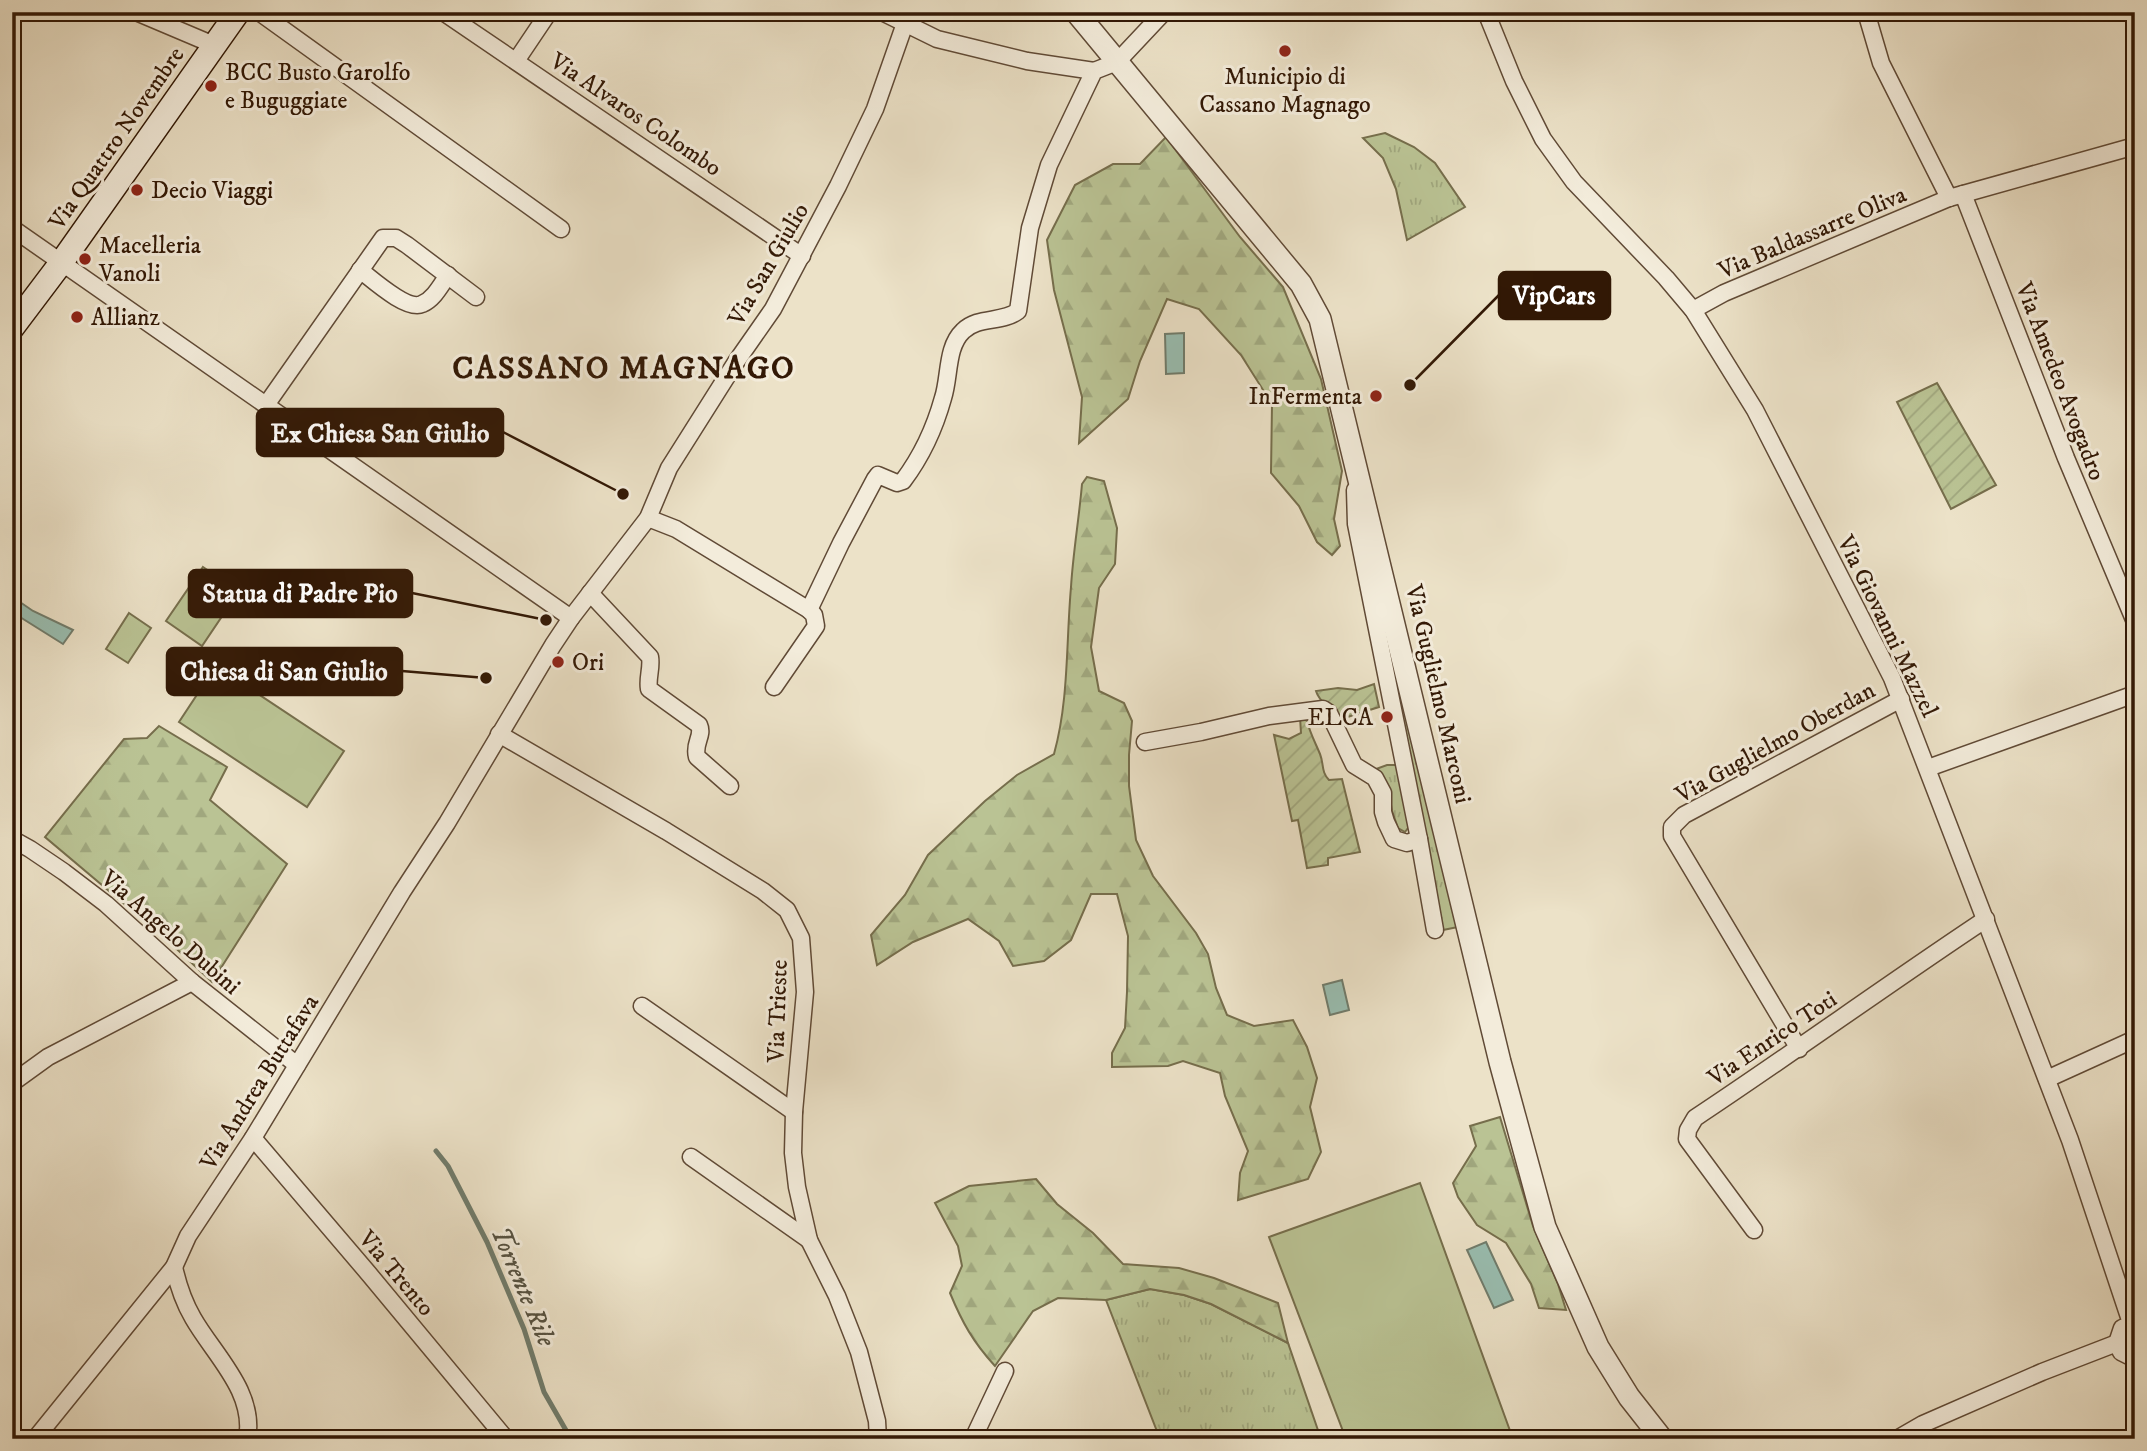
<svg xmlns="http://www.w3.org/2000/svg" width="2147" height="1451" viewBox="0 0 2147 1451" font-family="'IM FELL DW Pica',serif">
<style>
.grass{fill:url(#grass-tufts);stroke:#766e4c;stroke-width:2}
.forest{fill:url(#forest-firs);stroke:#766e4c;stroke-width:2}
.garden{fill:url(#garden-furrows);stroke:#766e4c;stroke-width:2}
.pitch{fill:#bac394;stroke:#766e4c;stroke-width:2}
.water{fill:#99beb1;stroke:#707c6c;stroke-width:2}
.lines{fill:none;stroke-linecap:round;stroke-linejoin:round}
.stream{stroke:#707c6c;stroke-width:5}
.minor-casing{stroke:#604a36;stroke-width:19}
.tertiary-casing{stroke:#604a36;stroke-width:24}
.secondary-casing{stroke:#321805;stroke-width:26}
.minor{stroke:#f3ecdb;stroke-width:16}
.tertiary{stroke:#f3ecdb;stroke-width:21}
.secondary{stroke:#f3ecdb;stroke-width:23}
.poi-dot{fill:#8f2418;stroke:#f3ecdb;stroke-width:2.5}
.labels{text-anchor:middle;stroke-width:6;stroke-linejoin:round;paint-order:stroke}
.poi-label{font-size:24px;fill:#321805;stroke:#f3ecdb;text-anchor:start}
.street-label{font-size:24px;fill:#321805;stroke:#f3ecdb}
.water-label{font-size:26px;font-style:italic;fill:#565241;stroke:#f3ecdb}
.district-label{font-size:32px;font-weight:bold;letter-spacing:2px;fill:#321805;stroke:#f3ecdb}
.leader{fill:none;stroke:#321805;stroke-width:2.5}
.callout-dot{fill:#321805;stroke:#f3ecdb;stroke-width:2.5}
.callout{fill:#321805;stroke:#321805;stroke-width:2.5}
.callout-label{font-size:26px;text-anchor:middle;font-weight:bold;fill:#fff}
</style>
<defs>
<pattern id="grass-tufts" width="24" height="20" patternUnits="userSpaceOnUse" patternTransform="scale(1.75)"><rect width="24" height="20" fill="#bac394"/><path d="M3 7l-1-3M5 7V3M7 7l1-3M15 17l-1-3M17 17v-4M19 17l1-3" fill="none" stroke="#a0a77e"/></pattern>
<pattern id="forest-firs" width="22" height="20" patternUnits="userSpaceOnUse" patternTransform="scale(1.75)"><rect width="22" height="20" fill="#bac394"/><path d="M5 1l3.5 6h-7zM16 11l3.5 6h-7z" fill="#a0a77e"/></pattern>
<pattern id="garden-furrows" width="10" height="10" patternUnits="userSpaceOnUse" patternTransform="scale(1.75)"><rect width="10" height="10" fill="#bac394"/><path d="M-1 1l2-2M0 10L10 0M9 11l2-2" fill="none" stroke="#a0a77e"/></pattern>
</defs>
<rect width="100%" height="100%" fill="#ece2c8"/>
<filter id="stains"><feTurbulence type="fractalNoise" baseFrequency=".00286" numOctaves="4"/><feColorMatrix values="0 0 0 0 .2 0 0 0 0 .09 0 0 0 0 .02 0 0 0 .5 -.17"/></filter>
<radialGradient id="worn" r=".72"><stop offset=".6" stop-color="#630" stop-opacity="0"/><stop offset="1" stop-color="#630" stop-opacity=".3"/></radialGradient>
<g class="grass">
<polygon points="1385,133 1414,147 1435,163 1465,207 1407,240 1396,189 1383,158 1363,138"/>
<polygon points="1395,672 1458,927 1438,931"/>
<polygon points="1387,765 1398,765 1411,824 1405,832 1398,828 1392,811 1388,787 1376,769"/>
<polygon points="1150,1289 1184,1295 1211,1304 1288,1343 1321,1439 1160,1439 1106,1300"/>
</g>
<g class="forest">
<polygon points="1166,137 1240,237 1283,287 1321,379 1342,471 1334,519 1340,546 1332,555 1317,542 1299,506 1271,473 1272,404 1241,355 1199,309 1167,299 1140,361 1128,399 1079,443 1082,397 1054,290 1047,240 1075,185 1113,164 1140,164"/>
<path d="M1087,477L1104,481L1117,528L1115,564L1099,588L1091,647L1099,691L1124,703L1132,721L1129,755V786L1136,840L1153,876L1196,933L1208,954L1216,988L1227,1015L1254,1026L1293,1020L1307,1047L1317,1078L1310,1107L1321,1152L1308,1179L1238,1200L1240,1173L1248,1151L1225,1096L1220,1073L1183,1061L1168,1066L1112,1067V1053L1125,1028L1127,992L1128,936L1117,894H1091L1071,940L1044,961L1013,966L999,941L968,919L913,942L877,965L871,935L905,895L928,855L985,801L1017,775L1054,754C1069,700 1066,643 1071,587C1073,553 1079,519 1082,484Z"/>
<polygon points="159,726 227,767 210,800 287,864 212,982 166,939 45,837 124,739 147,738"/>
<polygon points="1500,1117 1533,1226 1558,1284 1566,1310 1539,1308 1531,1284 1506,1243 1477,1225 1458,1197 1453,1183 1476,1146 1470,1126"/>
<path d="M1036,1179L1057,1204L1093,1233L1123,1264L1179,1268L1214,1278L1278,1303L1288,1343L1211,1304L1184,1295L1150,1289L1106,1300L1058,1298L1033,1311L995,1366C973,1342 962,1322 950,1293L962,1266L958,1246L935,1203L969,1186Z"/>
</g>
<g class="garden">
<polygon points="1937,383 1996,485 1951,509 1897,402"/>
<path d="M1374,684L1379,707L1338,720C1332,710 1319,702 1316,691L1338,688L1357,690Z"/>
<path d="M1300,717L1307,721C1310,733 1315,742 1320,754C1324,764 1321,772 1329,780L1342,779L1360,852L1328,858V865L1307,868L1298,820L1292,821L1274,735L1289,739L1301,733Z"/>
</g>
<g class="pitch">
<polygon points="203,567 239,591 202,646 166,621"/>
<polygon points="129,613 151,628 128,663 106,649"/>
<polygon points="216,666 344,751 307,807 179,722"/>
<polygon points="1420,1183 1513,1439 1346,1439 1269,1237"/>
</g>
<g class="water">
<polygon points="1184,333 1184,373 1166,374 1165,334"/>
<polygon points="17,600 33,611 73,630 63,644 12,612 12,607"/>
<polygon points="1342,980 1349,1010 1330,1015 1323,985"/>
<polygon points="1486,1242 1513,1300 1494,1308 1467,1250"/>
</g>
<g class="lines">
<polyline class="stream" points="436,1151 448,1166 487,1242 524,1329 544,1392 571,1439"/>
<g class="minor-casing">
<g id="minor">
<polyline points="136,12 214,45"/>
<polyline points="259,12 561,229"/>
<polyline points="443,12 802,256"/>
<polyline points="882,12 937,39 1027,61 1094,71"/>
<polyline points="1486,12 1514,81 1543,139 1574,182 1666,278 1693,310 1755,410 1892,678 2070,1140 2131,1323"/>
<polyline points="1866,12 1881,63 1949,198"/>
<polyline points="516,61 549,12"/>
<polyline points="1963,194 2066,458 2135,622"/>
<polyline points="12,228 571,618"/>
<path d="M360,270C373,280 407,311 422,304C434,299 441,285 448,275"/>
<polyline points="1693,310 1724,293 1949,198 2135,146"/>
<polyline points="266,405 383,238 396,238 407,245 476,297"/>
<path d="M648,518L676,529L809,610L841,543L875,479L878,475L897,483L903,481C921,457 935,427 943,398C950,377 946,347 963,331C978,316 1002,323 1018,311L1030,228L1049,165L1094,71L1117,62L1164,12"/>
<path d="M590,593L650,657C652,668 647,678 649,689L699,725C704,736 693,743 697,757L730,786"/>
<polyline points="774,687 816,626 814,615 809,610"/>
<polyline points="499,734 666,831 763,891 787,910 801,938 805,992 794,1112 793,1153 797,1187 809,1240 837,1296 859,1352 877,1421 878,1439"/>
<polyline points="1145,742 1201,732 1269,716 1323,709 1329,713 1354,765 1375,778 1383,793 1383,812 1386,822 1394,839 1407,843 1419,839 1356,524 1355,490"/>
<polyline points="1928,768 2135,694"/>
<polyline points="12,839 30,849 64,872 106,904 192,982 297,1065"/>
<polyline points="1419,839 1435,930"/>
<polyline points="642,1006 794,1112"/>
<polyline points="1799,1049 1672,836 1672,827 1684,815 1901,699"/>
<polyline points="2047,1079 2135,1039"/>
<polyline points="12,1083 48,1057 192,982"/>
<polyline points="253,1138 369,1274 506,1439"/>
<polyline points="691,1157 809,1240"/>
<path d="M1754,1230L1687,1139L1688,1130L1695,1118C1793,1053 1888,984 1986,919"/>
<path d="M174,1267C178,1285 183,1301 193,1318C214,1355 256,1392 247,1439"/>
<polyline points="2135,1323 2122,1328 2117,1343 2121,1352 2135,1359"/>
<polyline points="35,1439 174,1267 188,1236 253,1138 402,892 447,823 553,645 571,618 648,518 669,468 736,362 773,309 838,186 875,109 909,12"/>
<polyline points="973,1439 1005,1371"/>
<polyline points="1897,1439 1923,1424 2042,1372 2117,1343"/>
</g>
</g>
<g class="tertiary-casing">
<polyline id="tertiary" points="1076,12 1301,284 1320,319 1500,1062 1545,1227 1598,1347 1629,1397 1662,1439"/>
</g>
<g class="secondary-casing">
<polyline id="secondary" points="12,328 61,263 238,12"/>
</g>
<use href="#minor" class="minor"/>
<use href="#tertiary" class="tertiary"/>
<use href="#secondary" class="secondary"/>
</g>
<g class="poi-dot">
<circle cx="1285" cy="51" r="7"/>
<circle cx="211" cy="86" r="7"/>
<circle cx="137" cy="190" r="7"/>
<circle cx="85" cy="259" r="7"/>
<circle cx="77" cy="317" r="7"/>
<circle cx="1376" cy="396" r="7"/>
<circle cx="558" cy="662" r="7"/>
<circle cx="1387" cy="717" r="7"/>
</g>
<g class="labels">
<g class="poi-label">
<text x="225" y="80">BCC Busto Garolfo<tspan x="225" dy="28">e Buguggiate</tspan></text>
<text x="1285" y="84" text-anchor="middle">Municipio di<tspan x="1285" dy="28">Cassano Magnago</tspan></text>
<text x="151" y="198">Decio Viaggi</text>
<text x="99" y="253">Macelleria<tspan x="99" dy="28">Vanoli</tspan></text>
<text x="91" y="325">Allianz</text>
<text x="1362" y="404" text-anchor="end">InFermenta</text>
<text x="572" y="670">Ori</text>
<text x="1373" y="725" text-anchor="end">ELCA</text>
</g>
<g class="street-label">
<text transform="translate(636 114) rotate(34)" y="8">Via Alvaros Colombo</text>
<text transform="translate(116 138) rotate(-55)" y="8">Via Quattro Novembre</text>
<text transform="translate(1812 232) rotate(-23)" y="8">Via Baldassarre Oliva</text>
<text transform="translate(768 264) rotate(-60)" y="8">Via San Giulio</text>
<text transform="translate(2061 381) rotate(69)" y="8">Via Amedeo Avogadro</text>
<text transform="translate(1888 626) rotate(64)" y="8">Via Giovanni Mazzel</text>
<text transform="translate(1439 694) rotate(77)" y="8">Via Guglielmo Marconi</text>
<text transform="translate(1775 742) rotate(-29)" y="8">Via Guglielmo Oberdan</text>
<text transform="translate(171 932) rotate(41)" y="8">Via Angelo Dubini</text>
<text transform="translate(777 1011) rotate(-88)" y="8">Via Trieste</text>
<text transform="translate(1772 1038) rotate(-34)" y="8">Via Enrico Toti</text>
<text transform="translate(259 1082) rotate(-58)" y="8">Via Andrea Buttafava</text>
<text transform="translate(397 1273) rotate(50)" y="8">Via Trento</text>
</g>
<g class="water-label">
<text transform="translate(524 1286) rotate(67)" y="9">Torrente Rile</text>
</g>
<g class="district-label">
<text x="624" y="378">CASSANO MAGNAGO</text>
</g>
</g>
<path class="leader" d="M1410 385L1499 295M623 494L503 432M546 620L412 593M486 678L402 671"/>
<g class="callout-dot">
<circle cx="1410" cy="385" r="7"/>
<circle cx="623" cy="494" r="7"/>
<circle cx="546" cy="620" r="7"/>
<circle cx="486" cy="678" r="7"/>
</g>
<g class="callout">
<rect x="1499" y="272" width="111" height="47" rx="7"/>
<rect x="257" y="409" width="246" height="47" rx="7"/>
<rect x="189" y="570" width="223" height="47" rx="7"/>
<rect x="167" y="648" width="235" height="47" rx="7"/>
</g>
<g class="callout-label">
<text x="1554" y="304">VipCars</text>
<text x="380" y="442">Ex Chiesa San Giulio</text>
<text x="300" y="602">Statua di Padre Pio</text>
<text x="284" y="680">Chiesa di San Giulio</text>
</g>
<rect width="2147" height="1451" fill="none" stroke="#ece2c8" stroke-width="42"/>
<rect x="14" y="14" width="2119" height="1423" fill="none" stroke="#321805" stroke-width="3.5"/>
<rect x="21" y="21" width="2105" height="1409" fill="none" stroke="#321805" stroke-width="2"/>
<rect width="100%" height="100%" filter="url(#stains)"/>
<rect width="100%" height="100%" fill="url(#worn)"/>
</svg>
